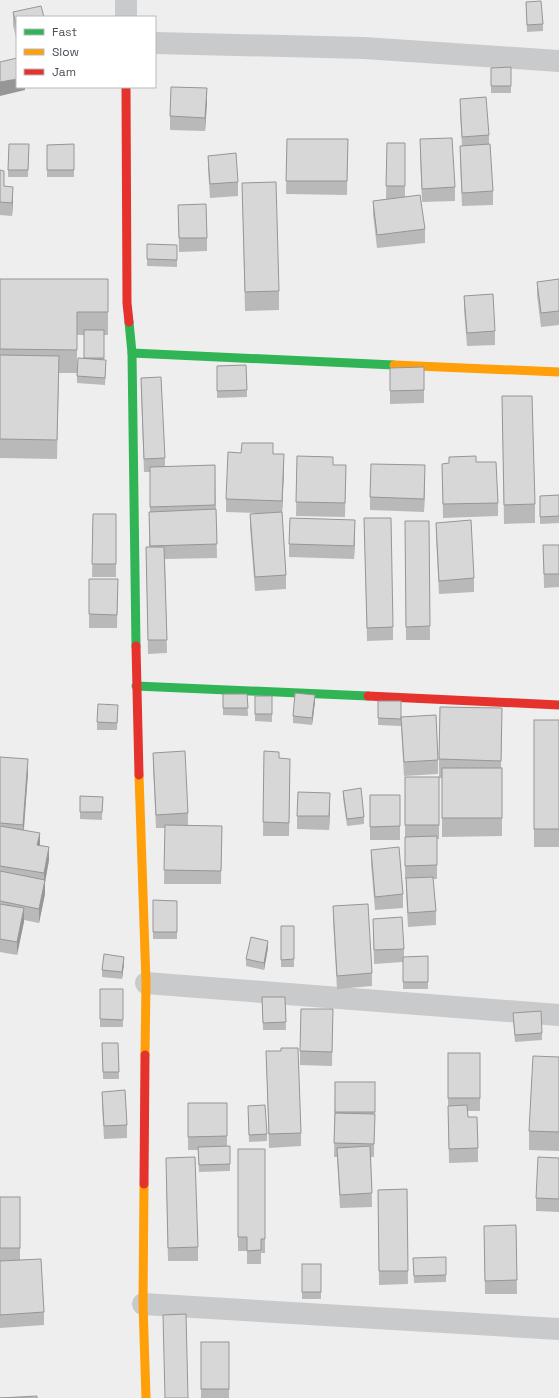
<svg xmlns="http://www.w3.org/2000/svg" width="559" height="1398" viewBox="0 0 559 1398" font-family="'Space Grotesk',sans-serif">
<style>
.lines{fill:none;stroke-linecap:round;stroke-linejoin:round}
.street{stroke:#c9cacc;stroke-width:22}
.fast{stroke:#30b455;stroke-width:9}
.slow{stroke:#ff9f0a;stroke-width:9}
.jam{stroke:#e5322d;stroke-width:9}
.wall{fill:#b9b9ba;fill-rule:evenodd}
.shaded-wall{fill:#969697}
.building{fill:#d7d7d8;stroke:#969697}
</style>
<rect width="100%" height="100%" fill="#eee"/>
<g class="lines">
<g class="street">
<polyline points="126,0 126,17"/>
<polyline points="155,43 364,48 559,61"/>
<polyline points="146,983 559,1015"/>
<polyline points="143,1304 559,1329"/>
</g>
<g class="fast">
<polyline points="129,322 132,353 136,646"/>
<polyline points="132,353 394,365"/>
<polyline points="136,686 368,696"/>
</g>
<g class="slow">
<polyline points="394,365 559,372"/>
<polyline points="139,775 146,983 145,1055"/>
<polyline points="144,1184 143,1304 146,1398"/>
</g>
<g class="jam">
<polyline points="126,87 127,303 129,322"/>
<polyline points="136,646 139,775"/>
<polyline points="368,696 559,705"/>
<polyline points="144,1184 145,1055"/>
</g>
</g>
<g class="wall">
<polygon points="526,2 543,24 543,31 527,32"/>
<polygon points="13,12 17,17 17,42 13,25"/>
<polygon points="511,67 511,93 491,93 491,68"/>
<polygon points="460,99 489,135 489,144 493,191 493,205 462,206 460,160 460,146 462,146 460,113"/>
<polygon points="207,102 205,131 170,130 170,116"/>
<polygon points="287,139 348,139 347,195 286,194"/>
<polygon points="420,139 455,187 455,201 422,202 420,153"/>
<polygon points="387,143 405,143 405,197 425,229 425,243 377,248 373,214 373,201 386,199"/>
<polygon points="29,144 28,177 8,177 8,170"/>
<polygon points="74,144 74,177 47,177 47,145"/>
<polygon points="208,156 238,182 238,196 210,198 208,169"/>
<polygon points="0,170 4,186 13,200 12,216 0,215"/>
<polygon points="242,183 279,291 279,310 245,311"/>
<polygon points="178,205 207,238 207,251 179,252"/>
<polygon points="177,245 177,267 147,266 147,259"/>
<path d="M0,279H108V335H104V360L106,367L105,385L77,383V373H59L57,459L0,458ZM77,335H84V358L77,367Z"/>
<polygon points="559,279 559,325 541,327 537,295 537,282"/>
<polygon points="464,296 495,331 495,345 467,346 464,309"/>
<polygon points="246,365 247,397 217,398 217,366"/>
<polygon points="390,368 424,390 424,403 390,404"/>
<polygon points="141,378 165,458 165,467 215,465 217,558 165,559 167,653 148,654 146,547 149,547 149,512 150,512 150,472 144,472 141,391"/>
<polygon points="502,396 535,504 535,523 504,524"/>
<polygon points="273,454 284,468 282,514 286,575 286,589 255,591 250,527 250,514 257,513 226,512 226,499"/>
<polygon points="297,456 333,465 346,465 345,517 296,516"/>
<polygon points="449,457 476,462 498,503 498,516 443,518 442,464 449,463"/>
<polygon points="425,478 424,512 370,510 370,497"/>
<polygon points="559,495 559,523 540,524 540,496"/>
<polygon points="93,514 116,514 116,577 92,577"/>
<polygon points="364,518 393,627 393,640 367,641"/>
<polygon points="405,521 429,521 430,640 406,640"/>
<polygon points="436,523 474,578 474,592 439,594 436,536"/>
<polygon points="355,533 354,559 289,557 289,544"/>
<polygon points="543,545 559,545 559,587 544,588"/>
<polygon points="89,579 118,579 117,628 89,628"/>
<polygon points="223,694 247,694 248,716 223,715"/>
<polygon points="255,696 272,696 272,722 255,721"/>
<polygon points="378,701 401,717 438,760 438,774 404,776 401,726 378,725"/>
<polygon points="315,702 312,725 293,723 293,716"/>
<polygon points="118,712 117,730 97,730 97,722"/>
<rect x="534" y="720" width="25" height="127"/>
<polygon points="502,727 501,768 502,768 502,836 442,837 442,778 439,778 439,759"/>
<polygon points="264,751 279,758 290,772 289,836 263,836"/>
<polygon points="153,753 188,813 188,826 222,826 221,884 164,884 165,828 156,828 153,766"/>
<polygon points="0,757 28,773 24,830 40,845 49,860 45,882 45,894 39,923 24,920 17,955 0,952"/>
<polygon points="405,777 439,777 439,839 437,839 437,879 433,879 436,911 436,925 408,927 406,892 406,879 405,879"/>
<polygon points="343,791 364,817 364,824 347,826 343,798"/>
<polygon points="370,795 400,826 400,840 370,840"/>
<polygon points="80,796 103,797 102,820 80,819"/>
<polygon points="330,806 329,830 297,829 297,816"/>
<polygon points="371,850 403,894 403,908 375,910 371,863"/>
<polygon points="153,900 177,901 177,939 153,939"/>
<polygon points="333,906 372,973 372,986 337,989 333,920"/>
<polygon points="373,919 404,949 404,957 428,956 428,989 403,989 403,962 374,964"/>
<rect x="281" y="926" width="13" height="41"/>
<polygon points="268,948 264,970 246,966 246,959"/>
<polygon points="124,964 122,979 102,977 102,970"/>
<rect x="100" y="989" width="23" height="38"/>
<polygon points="262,997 285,997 286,1030 263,1030"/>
<polygon points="333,1009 332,1066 300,1065 300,1051"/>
<polygon points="513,1013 542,1033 542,1040 515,1042 513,1020"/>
<polygon points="102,1043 118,1043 119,1079 103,1079"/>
<polygon points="281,1048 301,1133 301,1146 269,1148 266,1051 281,1051"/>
<polygon points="448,1053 480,1053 480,1111 467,1111 468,1117 478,1148 478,1162 449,1163 448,1111"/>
<polygon points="559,1057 559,1151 529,1150 529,1131"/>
<polygon points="335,1082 375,1082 374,1157 371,1157 372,1207 340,1208 337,1157 334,1157"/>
<polygon points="102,1092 127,1125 127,1138 104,1139 102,1105"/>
<polygon points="188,1103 227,1103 227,1146 230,1146 230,1171 199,1172 198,1150 188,1150"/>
<polygon points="248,1106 267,1134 267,1141 249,1142"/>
<polygon points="238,1149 265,1149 265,1253 261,1253 261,1264 247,1264 247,1251 238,1251"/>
<polygon points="559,1158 559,1212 536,1211 536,1198"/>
<polygon points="166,1172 198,1247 198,1261 168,1261"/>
<polygon points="407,1189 408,1284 379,1285 378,1190"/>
<polygon points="0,1197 20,1197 20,1260 44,1312 44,1325 0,1328"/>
<polygon points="516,1225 517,1294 485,1294 484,1239"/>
<rect x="302" y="1264" width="19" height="35"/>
<polygon points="413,1265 446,1275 446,1282 414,1283"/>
<rect x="201" y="1342" width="28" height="56"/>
</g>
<g class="shaded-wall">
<polygon points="17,79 17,87 25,87 25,90 0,96 0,82"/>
<polygon points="207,88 207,102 205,131 205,118"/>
<polygon points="13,187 13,200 12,216 12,203"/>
<polygon points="284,454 284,468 282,514 282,501"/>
<polygon points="425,465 425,478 424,512 424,499"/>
<polygon points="355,520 355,533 354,559 354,546"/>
<polygon points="315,695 315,702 312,725 312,718"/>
<polygon points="28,759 28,773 23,838 23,825"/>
<polygon points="330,793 330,806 329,830 329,816"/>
<polygon points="40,833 40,846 37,845"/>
<polygon points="49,847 49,860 45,882 45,894 39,923 39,909 44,884 44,873"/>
<polygon points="24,908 24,922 17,955 17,942"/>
<polygon points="268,941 268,948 264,970 264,963"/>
<polygon points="124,957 124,964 122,979 122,972"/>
</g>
<g class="building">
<polygon points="541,1 543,24 527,25 526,2"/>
<polygon points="41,6 44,17 17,17 17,29 13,12"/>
<polygon points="17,58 17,79 0,82 0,62"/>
<polygon points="511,67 511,86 491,86 491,68"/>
<polygon points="171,87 207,88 205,118 170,116"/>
<polygon points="486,97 489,135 462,137 460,99"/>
<polygon points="452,138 455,187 422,189 420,139"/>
<polygon points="287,139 348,139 347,181 286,181"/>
<polygon points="387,143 405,143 405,186 386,186"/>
<polygon points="9,144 29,144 28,170 8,170"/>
<polygon points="74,144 74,170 47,170 47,145"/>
<polygon points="490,144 493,191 462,193 460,146"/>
<polygon points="236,153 238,182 210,184 208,156"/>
<polygon points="0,170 4,171 4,186 13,187 12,203 0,202"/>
<polygon points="276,182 279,291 245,292 242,183"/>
<polygon points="420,195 425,229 377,235 373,201"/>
<polygon points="206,204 207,238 179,238 178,205"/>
<polygon points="147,244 177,245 177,260 147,259"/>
<polygon points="0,279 108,279 108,312 77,312 77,350 0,349"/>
<polygon points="559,279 559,311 541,313 537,282"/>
<polygon points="493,294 495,331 467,333 464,296"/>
<rect x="84" y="330" width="20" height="28"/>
<polygon points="0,355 59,356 57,440 0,439"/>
<polygon points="78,358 106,360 105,378 77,376"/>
<polygon points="246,365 247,390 217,391 217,366"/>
<polygon points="424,367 424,390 390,391 390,368"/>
<polygon points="161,377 165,458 144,459 141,378"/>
<polygon points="502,396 532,396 535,504 504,505"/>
<polygon points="242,443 273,443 273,454 284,454 282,501 226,499 228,452 241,453"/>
<polygon points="297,456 333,457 333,465 346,465 345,503 296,502"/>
<polygon points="476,456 476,462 496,462 498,503 443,504 442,464 449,463 449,457"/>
<polygon points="371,464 425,465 424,499 370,497"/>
<polygon points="215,465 215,505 150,507 150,467"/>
<polygon points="559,495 559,516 540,517 540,496"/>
<polygon points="216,509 217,544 150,546 149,512"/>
<polygon points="282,512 286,575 255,577 250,514"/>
<polygon points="93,514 116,514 116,564 92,564"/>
<polygon points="290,518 355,520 354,546 289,544"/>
<polygon points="364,518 391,518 393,627 367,628"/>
<polygon points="471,520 474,578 439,581 436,523"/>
<polygon points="405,521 429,521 430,626 406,627"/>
<polygon points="543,545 559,545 559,574 544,574"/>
<polygon points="146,547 164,547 167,640 148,640"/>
<polygon points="89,579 118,579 117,615 89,614"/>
<polygon points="295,693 315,695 312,718 293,716"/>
<polygon points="223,694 247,694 248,708 223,708"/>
<rect x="255" y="696" width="17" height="18"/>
<polygon points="378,701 401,701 401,719 378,718"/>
<polygon points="98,704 118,705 117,723 97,722"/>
<polygon points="440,707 502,708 501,761 439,759"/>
<polygon points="436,715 438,760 404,762 401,717"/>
<rect x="534" y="720" width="25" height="109"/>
<polygon points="185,751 188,813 156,815 153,753"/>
<polygon points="264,751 279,752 279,758 290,759 289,823 263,822"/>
<polygon points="0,757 28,759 23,825 0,823"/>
<rect x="442" y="768" width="60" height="50"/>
<rect x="405" y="777" width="34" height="48"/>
<polygon points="361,788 364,817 347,819 343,791"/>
<polygon points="298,792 330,793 329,816 297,816"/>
<polygon points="370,795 400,795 400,826 370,827"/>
<polygon points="80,796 103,797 102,812 80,812"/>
<polygon points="165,825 222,826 221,871 164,870"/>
<polygon points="0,826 40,833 37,845 49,847 44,873 0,866"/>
<polygon points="437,836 437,865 405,866 405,837"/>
<polygon points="399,847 403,894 375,897 371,850"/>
<polygon points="0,871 45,880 39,909 0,901"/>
<polygon points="433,877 436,911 408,913 406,878"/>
<polygon points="153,900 177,901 177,932 153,932"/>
<polygon points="0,904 24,908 17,942 0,939"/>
<polygon points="368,904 372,973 337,976 333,906"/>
<polygon points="402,917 404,949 374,950 373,919"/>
<polygon points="281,926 294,926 294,959 281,960"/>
<polygon points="251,937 268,941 264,963 246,959"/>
<polygon points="104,954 124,957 122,972 102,970"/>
<polygon points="428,956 428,982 403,982 403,957"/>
<polygon points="100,989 123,989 123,1020 100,1019"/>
<polygon points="262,997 285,997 286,1022 263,1023"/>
<polygon points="301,1009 333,1009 332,1052 300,1051"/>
<polygon points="541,1011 542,1033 515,1035 513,1013"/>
<polygon points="102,1043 118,1043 119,1072 103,1072"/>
<polygon points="281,1048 298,1048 301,1133 269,1134 266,1051 281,1051"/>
<rect x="448" y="1053" width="32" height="45"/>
<polygon points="533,1056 559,1057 559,1132 529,1131"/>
<rect x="335" y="1082" width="40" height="30"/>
<polygon points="125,1090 127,1125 104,1126 102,1092"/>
<polygon points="188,1103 227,1103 227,1136 188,1137"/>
<polygon points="265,1105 267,1134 249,1135 248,1106"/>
<polygon points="467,1105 468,1117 477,1117 478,1148 449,1149 448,1106"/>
<polygon points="335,1113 375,1114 374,1144 334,1143"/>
<polygon points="230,1146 230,1164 199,1165 198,1147"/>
<polygon points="370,1146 372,1193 340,1195 337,1148"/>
<polygon points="238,1149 265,1149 265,1239 261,1239 261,1250 247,1251 247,1237 238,1237"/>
<polygon points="195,1157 198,1247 168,1248 166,1158"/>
<polygon points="538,1157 559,1158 559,1199 536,1198"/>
<polygon points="407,1189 408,1271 379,1271 378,1190"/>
<rect x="0" y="1197" width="20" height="51"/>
<polygon points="516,1225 517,1280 485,1281 484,1226"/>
<polygon points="446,1257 446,1275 414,1276 413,1258"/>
<polygon points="41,1259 44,1312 0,1315 0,1261"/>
<rect x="302" y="1264" width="19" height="28"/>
<polygon points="186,1314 188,1398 165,1398 163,1315"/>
<rect x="201" y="1342" width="28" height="47"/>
<polygon points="37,1396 37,1398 0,1398"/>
</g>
<rect x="16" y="16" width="140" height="72" fill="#ffffff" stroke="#b5b9bc"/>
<rect x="24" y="29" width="20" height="6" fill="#30b455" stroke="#b5b9bc"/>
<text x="52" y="36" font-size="12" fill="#474f58">Fast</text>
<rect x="24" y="49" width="20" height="6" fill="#ff9f0a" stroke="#b5b9bc"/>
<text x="52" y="56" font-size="12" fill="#474f58">Slow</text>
<rect x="24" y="69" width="20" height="6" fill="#e5322d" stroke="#b5b9bc"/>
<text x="52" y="76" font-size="12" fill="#474f58">Jam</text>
</svg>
